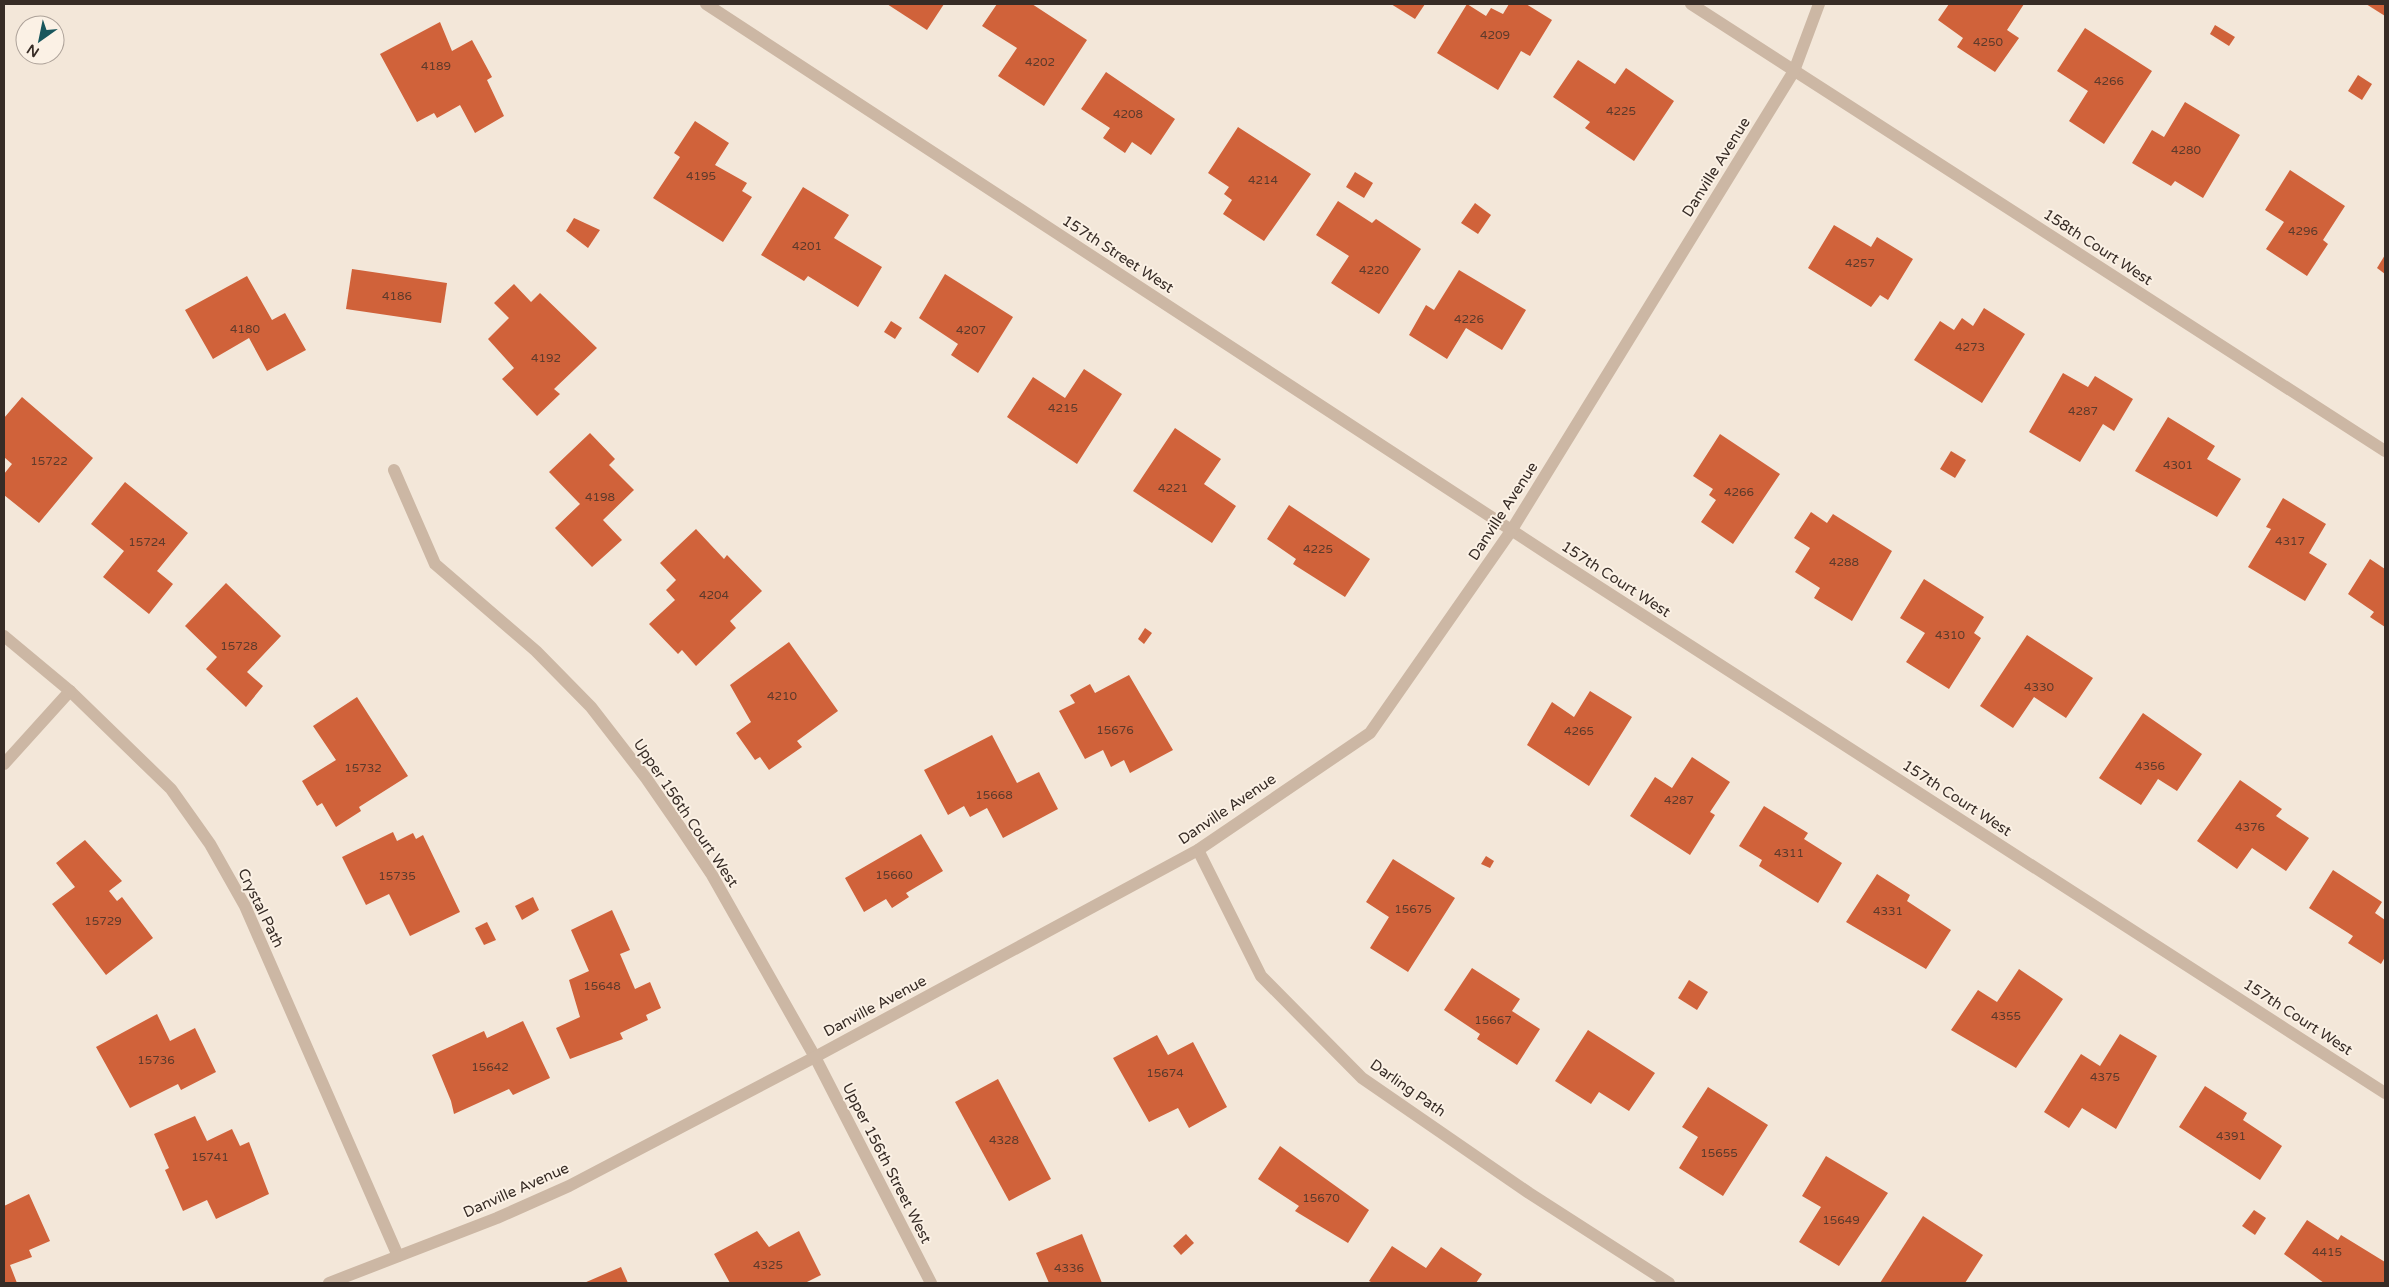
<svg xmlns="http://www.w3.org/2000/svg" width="2389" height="1287" viewBox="0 0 2389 1287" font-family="'Varela Round',sans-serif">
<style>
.building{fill:#d0623a}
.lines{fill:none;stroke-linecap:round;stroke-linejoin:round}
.street{stroke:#ccb7a4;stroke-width:12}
.labels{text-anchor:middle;stroke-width:4;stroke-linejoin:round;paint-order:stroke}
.number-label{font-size:12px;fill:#5d3a2b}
.street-label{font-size:15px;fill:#372c26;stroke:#fbf1e5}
</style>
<rect width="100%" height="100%" fill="#f3e7d9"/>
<g class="building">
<polygon points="887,4 944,4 927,30"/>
<polygon points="997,4 1032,4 1087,40 1044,106 998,76 1017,48 982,26"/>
<polygon points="1391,4 1425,4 1415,19"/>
<polygon points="1467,4 1486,16 1491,8 1503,14 1509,4 1526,4 1552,20 1530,56 1521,51 1498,90 1437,53"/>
<polygon points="1949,4 2024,4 2007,30 2019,38 1995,72 1957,47 1963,38 1938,20"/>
<polygon points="2366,4 2385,4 2385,16"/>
<polygon points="440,22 452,51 472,40 492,77 487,80 504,116 475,133 460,105 437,118 434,113 417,122 380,54"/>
<polygon points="2215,25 2235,37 2229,46 2210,34"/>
<polygon points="2085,28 2152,71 2104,144 2069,121 2088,91 2057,71"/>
<polygon points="1578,60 1615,84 1626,68 1674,101 1634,161 1585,128 1590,122 1553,97"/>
<polygon points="1106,72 1175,119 1151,155 1132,142 1125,153 1103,138 1110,128 1081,109"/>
<polygon points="2358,75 2372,84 2362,100 2348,91"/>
<polygon points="2185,102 2240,135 2203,198 2175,181 2171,186 2132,163 2152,130 2164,137"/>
<polygon points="695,121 729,143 715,165 747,183 742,191 752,197 723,242 653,198 680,157 674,153"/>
<polygon points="1238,127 1311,174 1264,241 1223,214 1232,200 1224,194 1229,187 1208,173"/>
<polygon points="2290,170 2345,206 2323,240 2328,244 2307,276 2266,249 2284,222 2265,210"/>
<polygon points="1355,172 1373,183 1364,198 1346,187"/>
<polygon points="803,187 849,215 834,238 882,267 858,307 808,276 804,281 761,255"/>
<polygon points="1338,201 1372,223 1376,219 1421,249 1379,314 1331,283 1349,256 1316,235"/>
<polygon points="1475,203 1491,215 1478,234 1461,223"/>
<polygon points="574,218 600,230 588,248 566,231"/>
<polygon points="1834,225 1871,247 1877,237 1913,259 1888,300 1880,295 1871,307 1808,268"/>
<polygon points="2385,255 2385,274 2377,268"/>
<polygon points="352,269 447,283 441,323 346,309"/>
<polygon points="1459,270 1526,310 1502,350 1466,328 1447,359 1409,335 1426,305 1434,310"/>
<polygon points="945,274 1013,317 978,373 951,355 958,344 919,318"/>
<polygon points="247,276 272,320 285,313 306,350 267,371 249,338 213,359 185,310"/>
<polygon points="514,284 531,302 540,293 597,348 554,389 560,394 537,416 502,379 514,368 488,339 509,318 494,303"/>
<polygon points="1984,308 2025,334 1982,403 1914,360 1940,321 1954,330 1962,318 1973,326"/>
<polygon points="891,321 902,328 895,339 884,332"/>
<polygon points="1084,369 1122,394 1077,464 1007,417 1033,377 1065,398"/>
<polygon points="2063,373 2088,387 2095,376 2133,399 2114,431 2103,424 2080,462 2029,432"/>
<polygon points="22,397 93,458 39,523 4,495 4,474 12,464 4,457 4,418"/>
<polygon points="2168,417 2215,446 2207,459 2241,479 2217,517 2135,471"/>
<polygon points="1175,428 1221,459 1204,484 1236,506 1212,543 1133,491"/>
<polygon points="590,433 615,459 609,465 634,490 603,520 622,540 592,567 555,528 580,504 549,472"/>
<polygon points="1720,434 1780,474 1733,544 1701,522 1716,500 1709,495 1713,489 1693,476"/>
<polygon points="1951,451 1966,460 1955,478 1940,469"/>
<polygon points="125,482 188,533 157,571 173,584 149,614 103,577 124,551 91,524"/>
<polygon points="2283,498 2326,524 2309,553 2327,564 2305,601 2248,567 2271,529 2266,527"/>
<polygon points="1289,505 1370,559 1345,597 1293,564 1296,559 1267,539"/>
<polygon points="1811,512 1827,523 1833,514 1892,551 1852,621 1814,598 1820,588 1795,572 1810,548 1794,538"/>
<polygon points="696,529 724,559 727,555 762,591 730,621 736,628 696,666 682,650 678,654 649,624 675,600 666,590 676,580 660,563"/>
<polygon points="2370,559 2385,569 2385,627 2370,617 2374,612 2348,594"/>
<polygon points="1924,579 1984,617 1974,633 1981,638 1949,689 1906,662 1925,633 1900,618"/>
<polygon points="226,583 281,636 247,672 263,686 246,707 206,669 217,657 185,626"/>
<polygon points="1145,628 1152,633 1144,644 1138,639"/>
<polygon points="2027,635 2093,678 2066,718 2034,697 2013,728 1980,706"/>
<polygon points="789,642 838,711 797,741 802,747 769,770 760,757 755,760 736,733 751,722 730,685"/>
<polygon points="1129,675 1173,750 1130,773 1124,760 1111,767 1103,750 1085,759 1059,711 1075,703 1070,695 1090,684 1095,693"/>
<polygon points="1590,691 1632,717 1589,786 1527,745 1552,702 1574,717"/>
<polygon points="357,697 408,776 359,807 361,811 336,827 322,803 317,806 302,781 336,760 313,726"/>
<polygon points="2143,713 2202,754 2177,791 2158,779 2141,805 2099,778"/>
<polygon points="992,735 1017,783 1039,772 1058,809 1003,838 987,808 970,817 964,806 948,815 924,770"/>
<polygon points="1692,757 1730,782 1710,812 1715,815 1690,855 1630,816 1655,777 1672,788"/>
<polygon points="2240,780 2282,809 2276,816 2309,838 2286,871 2252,848 2237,869 2197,841"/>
<polygon points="1764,806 1808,833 1804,839 1842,863 1818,903 1759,866 1762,860 1739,846"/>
<polygon points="393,832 397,841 413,833 416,839 423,835 460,912 410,936 389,894 366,905 342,857"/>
<polygon points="921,834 943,871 906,893 909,897 892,908 886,899 864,912 845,878"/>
<polygon points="85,840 122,881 109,891 117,901 122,897 153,938 106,975 52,904 75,887 56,863"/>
<polygon points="1486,856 1494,861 1490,868 1481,864"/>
<polygon points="1393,859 1455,898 1408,972 1370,948 1389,917 1366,902"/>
<polygon points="2333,870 2382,902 2375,913 2385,920 2385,957 2381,964 2348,943 2353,936 2309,908"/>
<polygon points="1877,874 1910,895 1907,901 1951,930 1926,969 1846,922"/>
<polygon points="533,897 539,910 522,920 515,906"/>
<polygon points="612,910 630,950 620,954 635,989 650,982 661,1008 646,1015 648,1020 620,1033 623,1039 570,1059 556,1028 580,1017 569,980 589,971 571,930"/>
<polygon points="487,922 496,940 484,945 475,928"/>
<polygon points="1472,968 1520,999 1512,1011 1540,1029 1517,1065 1477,1039 1480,1034 1444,1010"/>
<polygon points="2019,969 2063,999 2016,1068 1951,1030 1978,990 1997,1002"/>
<polygon points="1689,980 1708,992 1697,1010 1678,998"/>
<polygon points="157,1014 170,1041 195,1028 216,1072 181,1090 178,1084 130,1108 96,1047"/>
<polygon points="523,1021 550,1078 513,1095 509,1089 454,1114 451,1101 432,1055 484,1031 487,1038"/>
<polygon points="1588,1030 1655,1073 1629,1111 1599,1092 1591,1104 1555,1081"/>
<polygon points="2120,1034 2157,1056 2116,1129 2082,1108 2069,1128 2044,1112 2081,1054 2100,1066"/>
<polygon points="1157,1035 1168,1055 1193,1042 1227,1107 1189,1128 1178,1108 1149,1122 1113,1058"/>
<polygon points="998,1079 1051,1179 1009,1201 955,1102"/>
<polygon points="2205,1086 2247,1113 2243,1120 2282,1146 2260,1180 2179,1127"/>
<polygon points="1708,1087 1768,1125 1723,1196 1679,1168 1698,1137 1682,1127"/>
<polygon points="195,1116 207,1141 232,1129 240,1146 249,1142 269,1194 216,1219 207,1200 183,1211 165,1170 169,1168 154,1134"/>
<polygon points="1280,1146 1369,1210 1348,1243 1295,1211 1299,1206 1258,1179"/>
<polygon points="1826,1156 1888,1193 1839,1266 1799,1242 1821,1207 1802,1196"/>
<polygon points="29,1194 50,1241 29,1250 32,1257 10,1265 17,1283 4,1283 4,1206"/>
<polygon points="2254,1210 2266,1218 2255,1235 2242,1226"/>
<polygon points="1923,1216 1983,1255 1965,1283 1880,1283"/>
<polygon points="2307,1220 2338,1240 2341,1235 2385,1262 2385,1283 2324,1283 2284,1254"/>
<polygon points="757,1231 769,1247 799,1231 821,1275 805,1283 730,1283 714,1254"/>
<polygon points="1082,1234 1102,1283 1049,1283 1036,1253"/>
<polygon points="1186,1234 1194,1243 1181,1255 1173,1246"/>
<polygon points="1392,1246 1426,1268 1441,1247 1482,1274 1476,1283 1373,1283 1369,1281"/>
<polygon points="621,1267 628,1283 584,1283"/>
</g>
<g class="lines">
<g class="street">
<polyline points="706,4 1554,558 2385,1093"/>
<polyline points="1691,4 2385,451"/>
<polyline points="394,470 435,564 536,651 591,707 646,778 682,830 712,875 815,1057 931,1283"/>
<polyline points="4,636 70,691 171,789 210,844 245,906 398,1256"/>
<polyline points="4,764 70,691"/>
<polyline points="1198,850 1261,976 1362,1078 1529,1193 1669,1283"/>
<polyline points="329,1283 497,1218 569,1186 815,1057 1198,850 1370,733 1511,531 1794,71 1819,4"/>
</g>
</g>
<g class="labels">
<g class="number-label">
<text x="1495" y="39">4209</text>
<text x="1988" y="46">4250</text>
<text x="1040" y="66">4202</text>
<text x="436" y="70">4189</text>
<text x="2109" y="85">4266</text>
<text x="1621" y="115">4225</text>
<text x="1128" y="118">4208</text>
<text x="2186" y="154">4280</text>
<text x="701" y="180">4195</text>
<text x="1263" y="184">4214</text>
<text x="2303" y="235">4296</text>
<text x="807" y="250">4201</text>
<text x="1860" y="267">4257</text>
<text x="1374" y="274">4220</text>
<text x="397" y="300">4186</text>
<text x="1469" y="323">4226</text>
<text x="245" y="333">4180</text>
<text x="971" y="334">4207</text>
<text x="1970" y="351">4273</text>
<text x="546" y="362">4192</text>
<text x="1063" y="412">4215</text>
<text x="2083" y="415">4287</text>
<text x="49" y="465">15722</text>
<text x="2178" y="469">4301</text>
<text x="1173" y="492">4221</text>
<text x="1739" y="496">4266</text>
<text x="600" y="501">4198</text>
<text x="2290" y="545">4317</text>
<text x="147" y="546">15724</text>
<text x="1318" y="553">4225</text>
<text x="1844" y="566">4288</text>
<text x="714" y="599">4204</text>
<text x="1950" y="639">4310</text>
<text x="239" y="650">15728</text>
<text x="2039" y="691">4330</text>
<text x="782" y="700">4210</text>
<text x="1115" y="734">15676</text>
<text x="1579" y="735">4265</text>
<text x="2150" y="770">4356</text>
<text x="363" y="772">15732</text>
<text x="994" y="799">15668</text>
<text x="1679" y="804">4287</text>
<text x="2250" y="831">4376</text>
<text x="1789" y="857">4311</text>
<text x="894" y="879">15660</text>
<text x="397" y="880">15735</text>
<text x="1413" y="913">15675</text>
<text x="1888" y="915">4331</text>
<text x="103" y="925">15729</text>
<text x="602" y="990">15648</text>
<text x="2006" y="1020">4355</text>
<text x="1493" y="1024">15667</text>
<text x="156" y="1064">15736</text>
<text x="490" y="1071">15642</text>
<text x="1165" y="1077">15674</text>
<text x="2105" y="1081">4375</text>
<text x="2231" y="1140">4391</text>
<text x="1004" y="1144">4328</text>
<text x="1719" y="1157">15655</text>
<text x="210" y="1161">15741</text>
<text x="1321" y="1202">15670</text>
<text x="1841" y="1224">15649</text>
<text x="2327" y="1256">4415</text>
<text x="768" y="1269">4325</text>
<text x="1069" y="1272">4336</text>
</g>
<g class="street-label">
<text transform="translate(1716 167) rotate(-58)" y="5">Danville Avenue</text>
<text transform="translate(2098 247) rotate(33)" y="5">158th Court West</text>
<text transform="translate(1118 254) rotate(33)" y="5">157th Street West</text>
<text transform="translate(1503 511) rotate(-57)" y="5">Danville Avenue</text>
<text transform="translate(1616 579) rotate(33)" y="5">157th Court West</text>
<text transform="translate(1957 798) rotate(33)" y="5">157th Court West</text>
<text transform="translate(1227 809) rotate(-34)" y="5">Danville Avenue</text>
<text transform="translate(686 813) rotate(56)" y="5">Upper 156th Court West</text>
<text transform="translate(261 908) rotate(64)" y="5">Crystal Path</text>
<text transform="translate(875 1006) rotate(-28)" y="5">Danville Avenue</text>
<text transform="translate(2298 1017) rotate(33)" y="5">157th Court West</text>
<text transform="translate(1408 1088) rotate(35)" y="5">Darling Path</text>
<text transform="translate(887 1163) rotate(63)" y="5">Upper 156th Street West</text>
<text transform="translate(516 1190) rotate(-24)" y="5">Danville Avenue</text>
</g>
</g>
<rect width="2389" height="1287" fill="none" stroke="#372c26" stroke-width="10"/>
<g transform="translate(40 40) rotate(213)"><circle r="24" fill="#fbf1e5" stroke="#ada299"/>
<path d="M0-4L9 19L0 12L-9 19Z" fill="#18565c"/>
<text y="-8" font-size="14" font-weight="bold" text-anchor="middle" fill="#372c26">N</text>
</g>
</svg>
